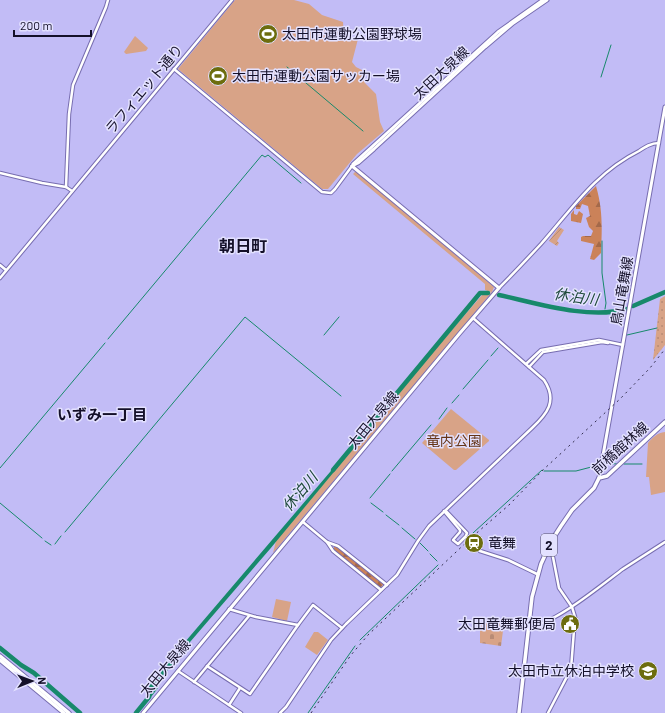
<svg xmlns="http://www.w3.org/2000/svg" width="665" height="713" viewBox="0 0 665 713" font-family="Barlow,'Noto Sans JP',sans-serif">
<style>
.grass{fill:url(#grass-dots)}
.forest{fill:url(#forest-firs)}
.cemetery{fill:url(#cemetery-stones)}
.park{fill:#d8a387}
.garden{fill:url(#garden-furrows)}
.water{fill:#17896b}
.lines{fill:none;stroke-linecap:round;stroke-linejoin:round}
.stream{stroke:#17896b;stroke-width:1}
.river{stroke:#17896b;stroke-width:4.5}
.tertiary-casing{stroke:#776db0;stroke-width:4.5}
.secondary-casing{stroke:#776db0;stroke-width:5}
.primary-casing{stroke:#776db0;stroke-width:5.5}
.trunk-casing{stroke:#776db0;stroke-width:5.5}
.tertiary{stroke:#fff;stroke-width:2.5}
.secondary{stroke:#fff;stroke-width:3}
.primary{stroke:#fff;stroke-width:3.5}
.trunk{stroke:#fff;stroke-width:3.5}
.rail{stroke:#312d4c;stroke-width:1;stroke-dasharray:2 4;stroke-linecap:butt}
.labels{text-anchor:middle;stroke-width:3;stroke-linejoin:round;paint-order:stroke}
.shield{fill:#e3e1ff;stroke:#524f69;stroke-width:1}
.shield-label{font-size:13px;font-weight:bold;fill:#141029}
.poi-label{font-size:14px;fill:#141029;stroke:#e3e1ff;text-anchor:start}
.street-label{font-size:14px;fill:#141029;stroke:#e3e1ff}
.park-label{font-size:14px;fill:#653416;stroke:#e3e1ff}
.water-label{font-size:15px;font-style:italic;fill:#1e493b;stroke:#e3e1ff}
.neighbourhood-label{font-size:15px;font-weight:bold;fill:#141029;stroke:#e3e1ff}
.quarter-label{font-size:16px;font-weight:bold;fill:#141029;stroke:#e3e1ff}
</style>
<defs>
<pattern id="grass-dots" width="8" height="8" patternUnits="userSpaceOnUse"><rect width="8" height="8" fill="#d8a387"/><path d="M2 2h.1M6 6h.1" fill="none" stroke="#b88b75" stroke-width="1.8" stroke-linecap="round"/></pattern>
<pattern id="forest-firs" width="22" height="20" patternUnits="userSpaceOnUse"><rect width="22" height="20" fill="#cb8259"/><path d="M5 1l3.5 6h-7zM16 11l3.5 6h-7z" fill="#a4694a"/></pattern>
<pattern id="cemetery-stones" width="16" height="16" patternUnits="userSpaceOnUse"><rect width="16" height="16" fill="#d8a387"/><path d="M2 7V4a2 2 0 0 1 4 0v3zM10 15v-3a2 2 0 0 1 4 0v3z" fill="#b88b75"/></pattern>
<pattern id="garden-furrows" width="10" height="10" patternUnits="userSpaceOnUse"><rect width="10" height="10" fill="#d8a387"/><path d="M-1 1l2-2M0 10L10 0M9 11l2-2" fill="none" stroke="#b88b75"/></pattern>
</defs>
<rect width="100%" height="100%" fill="#c2bcf6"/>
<polygon class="grass" points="665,296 665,345 653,360 660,299"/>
<g class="forest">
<path d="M596,186C603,210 602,228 601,253L594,260L590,259L594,244L581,241V237L583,236H591L593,231L589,227L586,218L590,216L588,206L582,204L580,209H576V206Z"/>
<polygon points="574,210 574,214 577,215 579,211 583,214 581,223 571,221 571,214"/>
<polygon points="335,546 338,547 384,584 380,588 334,552 333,549"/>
</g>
<polygon class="cemetery" points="497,622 504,623 501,646 480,643 480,623"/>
<g class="park">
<polygon points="235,0 294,0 309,4 322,15 343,22 344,37 358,39 352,62 356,67 362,70 365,83 376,94 380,122 384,131 357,154 328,189 322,189 178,69"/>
<polygon points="135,36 148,48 146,51 126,54 124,52"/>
<polygon points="356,171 494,287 492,292 273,553 276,541 425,361 483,294 489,294 491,292 485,290 485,284 353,174"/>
<polygon points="451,409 489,440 489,441 456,470 454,470 422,443"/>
<path d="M665,432V492L651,495L649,477H646L648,443C653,437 657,433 665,432Z"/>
<polygon points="276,599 291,602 287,621 272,617"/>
<polygon points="314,632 318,632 328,640 317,655 305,647"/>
</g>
<polygon class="garden" points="559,227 564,230 557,241 559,243 557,246 549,241"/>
<polygon class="water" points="336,465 338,467 270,549 178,656 175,662 155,685 155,688 157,687 158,688 148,701 146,701 150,683"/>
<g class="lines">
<g class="stream">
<polyline points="287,67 363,131"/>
<polyline points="601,77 611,45"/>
<polyline points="602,241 602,273 606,303 605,309"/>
<polyline points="324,335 339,317"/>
<polyline points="627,335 657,328"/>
<polyline points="108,339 262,155 265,157 268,155 301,183"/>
<polyline points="491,356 498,348"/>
<polyline points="531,362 535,357"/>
<polyline points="463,389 488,360"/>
<polyline points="452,403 459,395"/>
<polyline points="439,419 447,408"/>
<polyline points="604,463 617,464"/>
<polyline points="624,464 642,464"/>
<polyline points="0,468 105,343"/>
<polyline points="392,471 431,425"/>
<polyline points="544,471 576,471 599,465"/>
<polyline points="370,498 390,474"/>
<polyline points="0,503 42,538"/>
<polyline points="371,503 383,512"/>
<polyline points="386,515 399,525"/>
<polyline points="402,528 415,539"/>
<polyline points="65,532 245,317 341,396"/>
<polyline points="473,533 542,470"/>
<polyline points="45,541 51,545"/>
<polyline points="420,543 428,551"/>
<polyline points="55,544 61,536"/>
<polyline points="430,554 437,561"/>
<polyline points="360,640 438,565"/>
<polyline points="308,713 355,646"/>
</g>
<g class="river">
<path d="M499,295C536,303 590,320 626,309"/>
<polyline points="633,306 665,292"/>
<polyline points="333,470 480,293 488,293"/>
<polyline points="0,648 21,665 34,673 80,713"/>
<polyline points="136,713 149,697"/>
</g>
<g class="tertiary-casing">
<g id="tertiary">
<polyline points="174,69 322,192 331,193 335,189 352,166"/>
<polyline points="0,173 42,183 66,187 72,191"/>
<polyline points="66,187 69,114 73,85 106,7 108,0"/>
<polyline points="0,265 6,270"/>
<polyline points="0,278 232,0"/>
<path d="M499,288C513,274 527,259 541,244C572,209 595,173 639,151C645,147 651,143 659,143"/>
<polyline points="526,364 541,350 599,340 623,345"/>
<polyline points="529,367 543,352 602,342 608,343"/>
<polygon points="444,511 447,512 467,533 466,536 458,544 453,540 460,532 460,530"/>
<polyline points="303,522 327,542 338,546 387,585"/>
<polyline points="327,542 333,551 381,590"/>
<polyline points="480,551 508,560 537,574"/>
<polyline points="229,609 256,617 298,625"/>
<path d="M529,626C551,627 604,583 623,569C637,560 651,551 665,542"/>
<polyline points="207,666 250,694 298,625 313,605 342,628"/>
<polyline points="178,671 241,713"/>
<polyline points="194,682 249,616"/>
<polyline points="229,705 240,688"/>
<path d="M280,713L286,707L331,640L346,624L397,575L418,541L429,526L532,428C547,414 558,401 544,380L473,318"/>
<polyline points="548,713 571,669 575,617 572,607 559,588 552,552 549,547"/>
</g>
</g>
<g class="secondary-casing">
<g id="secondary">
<polyline points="353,164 498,32 543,0"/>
<polyline points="352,166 358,163 374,149 485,47 512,24 547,0"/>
<polyline points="599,478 665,107"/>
<polyline points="143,713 460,333 499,288 352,166"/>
</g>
</g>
<g class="primary-casing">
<polyline id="primary" points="519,713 532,597 541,564 552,540 561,526 572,510 594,488 599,478 607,476 665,422"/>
</g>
<g class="trunk-casing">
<g id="trunk">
<polyline points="0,656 69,713"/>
<polyline points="0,660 64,713"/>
</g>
</g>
<use href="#tertiary" class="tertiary"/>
<use href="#secondary" class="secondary"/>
<use href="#primary" class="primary"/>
<use href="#trunk" class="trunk"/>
<polyline class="rail" points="311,713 351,655 368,635 472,537 509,505 544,469 620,399 650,368 665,349"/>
</g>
<defs>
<g id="stadium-disc" transform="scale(1)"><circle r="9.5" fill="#6d6d0e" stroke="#e3e1ff"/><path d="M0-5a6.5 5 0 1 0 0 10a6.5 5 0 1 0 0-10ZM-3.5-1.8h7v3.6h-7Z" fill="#fff"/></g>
<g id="station-disc" transform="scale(1)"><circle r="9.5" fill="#6d6d0e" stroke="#e3e1ff"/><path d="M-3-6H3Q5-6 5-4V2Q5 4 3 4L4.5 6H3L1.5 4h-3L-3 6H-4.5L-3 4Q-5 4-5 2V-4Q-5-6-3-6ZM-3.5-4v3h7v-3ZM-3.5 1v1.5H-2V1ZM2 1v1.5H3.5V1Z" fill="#fff"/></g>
<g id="civic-disc" transform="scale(1)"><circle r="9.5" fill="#6d6d0e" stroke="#e3e1ff"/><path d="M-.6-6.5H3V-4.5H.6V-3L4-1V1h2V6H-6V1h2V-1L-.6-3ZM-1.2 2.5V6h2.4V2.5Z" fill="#fff"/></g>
<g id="school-disc" transform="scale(1)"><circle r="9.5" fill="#6d6d0e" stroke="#e3e1ff"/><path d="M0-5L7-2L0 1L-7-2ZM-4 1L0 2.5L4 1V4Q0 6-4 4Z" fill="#fff"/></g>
</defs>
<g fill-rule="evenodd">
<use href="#stadium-disc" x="268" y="34"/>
<use href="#stadium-disc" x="218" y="76"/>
<use href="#station-disc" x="474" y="543"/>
<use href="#civic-disc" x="570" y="624"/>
<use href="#school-disc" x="648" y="671"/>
</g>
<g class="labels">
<rect class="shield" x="541" y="534" width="16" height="22" rx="3"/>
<g class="shield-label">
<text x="549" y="550">2</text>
</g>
<g class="poi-label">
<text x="282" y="39">太田市運動公園野球場</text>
<text x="232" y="81">太田市運動公園サッカー場</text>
<text x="488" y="548">竜舞</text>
<text x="556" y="629" text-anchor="end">太田竜舞郵便局</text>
<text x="634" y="676" text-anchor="end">太田市立休泊中学校</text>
</g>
<g class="street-label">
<text transform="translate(441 73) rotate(-43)" y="5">太田大泉線</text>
<text transform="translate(144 89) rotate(-50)" y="5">ラフィエット通り</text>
<text transform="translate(622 291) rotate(-80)" y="5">鳥山竜舞線</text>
<text transform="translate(373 420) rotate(-50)" y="5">太田大泉線</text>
<text transform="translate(620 448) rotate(-42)" y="5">前橋館林線</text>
<text transform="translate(165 668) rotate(-50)" y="5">太田大泉線</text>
</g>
<g class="park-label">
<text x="454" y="446">竜内公園</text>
</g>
<g class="water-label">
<text transform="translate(576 297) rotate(8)" y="5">休泊川</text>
<text transform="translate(300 492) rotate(-50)" y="5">休泊川</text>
</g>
<g class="neighbourhood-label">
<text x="102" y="420">いずみ一丁目</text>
</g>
<g class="quarter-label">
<text x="243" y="252">朝日町</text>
</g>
</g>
<g transform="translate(32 681) rotate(89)" stroke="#e3e1ff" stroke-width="3" paint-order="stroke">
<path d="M0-3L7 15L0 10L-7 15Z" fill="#141029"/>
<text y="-6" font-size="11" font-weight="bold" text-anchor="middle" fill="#141029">N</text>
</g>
<path d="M14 30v6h77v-6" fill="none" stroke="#141029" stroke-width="2"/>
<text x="20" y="30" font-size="12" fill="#141029" stroke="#e3e1ff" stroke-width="3" paint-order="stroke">200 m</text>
</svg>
